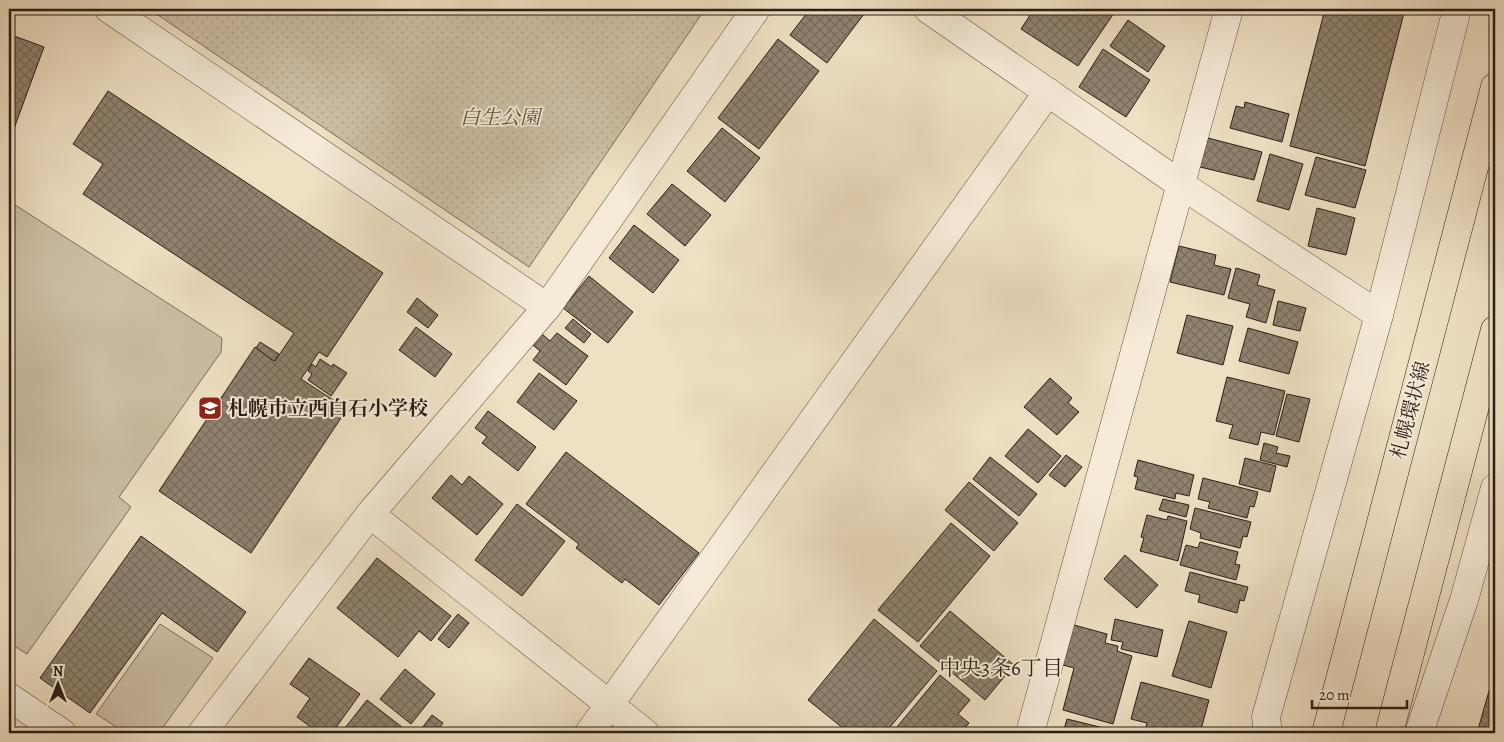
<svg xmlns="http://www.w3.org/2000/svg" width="1504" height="742" viewBox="0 0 1504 742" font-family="Alegreya,'Noto Serif JP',serif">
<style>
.grass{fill:url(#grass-dots);stroke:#7b6e5e}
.pitch{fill:#cdbfa6;stroke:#7b6e5e}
.building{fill:url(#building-cross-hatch);stroke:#291e16}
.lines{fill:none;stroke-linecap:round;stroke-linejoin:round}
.minor-casing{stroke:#5a4e41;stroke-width:29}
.major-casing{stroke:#291e16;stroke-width:29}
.minor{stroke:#f5ebd8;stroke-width:28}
.major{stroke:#efe0c3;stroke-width:28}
.labels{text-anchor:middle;stroke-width:4;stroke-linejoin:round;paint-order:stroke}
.park-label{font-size:20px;font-style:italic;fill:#5a4e41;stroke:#f5ebd8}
.poi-label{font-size:20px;font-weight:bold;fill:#291e16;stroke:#f5ebd8;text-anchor:start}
.street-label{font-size:20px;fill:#291e16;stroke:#f5ebd8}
.neighbourhood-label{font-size:21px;fill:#291e16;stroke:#f5ebd8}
</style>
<defs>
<pattern id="grass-dots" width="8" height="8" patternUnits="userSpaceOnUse" patternTransform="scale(1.25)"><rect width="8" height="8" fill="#cdbfa6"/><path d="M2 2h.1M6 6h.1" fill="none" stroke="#b0a48e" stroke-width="1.8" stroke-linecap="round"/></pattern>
<pattern id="building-cross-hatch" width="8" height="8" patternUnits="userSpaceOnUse" patternTransform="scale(1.25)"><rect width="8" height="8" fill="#908370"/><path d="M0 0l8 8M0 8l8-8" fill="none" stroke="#766b5b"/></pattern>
</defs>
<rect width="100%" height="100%" fill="#efe0c3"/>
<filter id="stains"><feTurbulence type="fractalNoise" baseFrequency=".004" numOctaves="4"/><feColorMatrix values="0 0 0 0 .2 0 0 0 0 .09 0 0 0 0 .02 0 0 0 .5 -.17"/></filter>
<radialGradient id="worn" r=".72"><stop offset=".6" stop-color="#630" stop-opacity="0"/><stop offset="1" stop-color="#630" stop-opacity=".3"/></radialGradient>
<polygon class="grass" points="149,9 705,9 529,267"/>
<g class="pitch">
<polygon points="9,201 222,338 221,352 119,497 131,507 27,654 9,643"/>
<polygon points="160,624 213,658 159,733 126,733 96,714"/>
</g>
<g class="building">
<polygon points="810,9 866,9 867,10 827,63 790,35"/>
<polygon points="1034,9 1107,9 1114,13 1078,66 1021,29"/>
<polygon points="1325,9 1405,9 1365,166 1290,146"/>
<polygon points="1128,20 1165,46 1148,72 1110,46"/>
<polygon points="9,34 44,47 9,142"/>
<polygon points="778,39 819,71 759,149 718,118"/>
<polygon points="1103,49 1150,80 1126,117 1079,87"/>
<polygon points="108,91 383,273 327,357 319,352 301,379 347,409 251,553 159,491 255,347 275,361 294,333 83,194 103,164 73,144"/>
<polygon points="1245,102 1289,114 1282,142 1230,128 1236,106 1244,108"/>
<polygon points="722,128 760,158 725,202 687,171"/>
<polygon points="1208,138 1262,152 1254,180 1200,167"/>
<polygon points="1270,154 1303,164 1289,210 1257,201"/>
<polygon points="1316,157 1366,170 1355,208 1305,195"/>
<polygon points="672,184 711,215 685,246 647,214"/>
<polygon points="1317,208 1355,218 1346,255 1308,246"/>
<polygon points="634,225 679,260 653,293 609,258"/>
<polygon points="1179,246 1216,255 1214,265 1231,269 1224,295 1170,282"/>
<polygon points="1236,268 1260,275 1257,285 1275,290 1266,323 1246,317 1250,304 1228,298"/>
<polygon points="589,276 633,312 608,343 563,308"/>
<polygon points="417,298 438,315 428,328 407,312"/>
<polygon points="1278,301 1306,308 1300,331 1273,325"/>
<polygon points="1187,315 1233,326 1223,365 1177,353"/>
<polygon points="573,319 591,334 584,343 565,328"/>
<polygon points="416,327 452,354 435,377 399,350"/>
<polygon points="1248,328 1298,342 1289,374 1239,361"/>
<polygon points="557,333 588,356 566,385 533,360 540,351 533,345 542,334 550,341"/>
<polygon points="260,342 279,354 274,361 256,348"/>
<polygon points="320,359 332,367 333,364 347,373 331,396 308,380 312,374 308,371 312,364 316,367"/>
<polygon points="539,373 577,401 554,430 517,402"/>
<polygon points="1227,377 1285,391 1274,435 1261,432 1258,445 1229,438 1233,425 1216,421"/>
<polygon points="1050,378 1072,398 1068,403 1079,412 1057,435 1024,407"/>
<polygon points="1287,394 1310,399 1299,442 1276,436"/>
<polygon points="488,411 536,447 518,471 482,443 487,437 475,428"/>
<polygon points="1028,429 1061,456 1038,483 1005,456"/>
<polygon points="1264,443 1278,447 1276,453 1290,456 1287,467 1260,460"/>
<polygon points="566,452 699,553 659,605 625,579 622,583 576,548 579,544 526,504"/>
<polygon points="1066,455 1082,467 1065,487 1049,475"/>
<polygon points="990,457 1037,494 1019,516 973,479"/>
<polygon points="1245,458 1276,466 1270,492 1239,484"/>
<polygon points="1138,460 1194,475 1189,496 1176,493 1175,499 1135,489 1138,477 1134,476"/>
<polygon points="451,475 462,485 469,476 503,504 477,535 432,498"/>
<polygon points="1203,478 1258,492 1254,507 1250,506 1247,518 1208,508 1210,502 1198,499"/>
<polygon points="969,482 1018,523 994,551 945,510"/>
<polygon points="1163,499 1189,505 1186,517 1159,510"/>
<polygon points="517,504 565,541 522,596 475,560"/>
<polygon points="1195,508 1251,522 1247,537 1243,536 1240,548 1200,538 1201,533 1190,529"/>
<polygon points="1147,515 1167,520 1168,516 1187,521 1178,561 1140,551 1144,538 1141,537"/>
<polygon points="951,523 990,556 918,642 878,610"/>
<polygon points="141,536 246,612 217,652 162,613 90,713 40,678"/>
<polygon points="1200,542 1238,552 1235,564 1240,565 1236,580 1180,565 1186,545 1198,548"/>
<polygon points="1125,555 1158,585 1137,608 1104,579"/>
<polygon points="377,558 451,616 431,641 419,631 398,657 337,608"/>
<polygon points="1190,572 1248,587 1244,601 1240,600 1237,613 1198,602 1200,595 1185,591"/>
<polygon points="950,611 1014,665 985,700 920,646"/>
<polygon points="458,614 469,623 449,648 438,639"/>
<polygon points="874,619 937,671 885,733 849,733 808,700"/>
<polygon points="1115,619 1163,630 1157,657 1121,649 1123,642 1111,640"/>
<polygon points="1189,621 1227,632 1211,688 1172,676"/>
<polygon points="1074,625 1107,634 1105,643 1118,646 1117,651 1132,656 1113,724 1063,710 1074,668 1063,665"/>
<polygon points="309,658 360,694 332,733 319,733 297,717 310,698 290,684"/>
<polygon points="405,669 435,694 411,724 380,699"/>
<polygon points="940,675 970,700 958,714 969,723 961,733 892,733"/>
<polygon points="1141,682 1209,700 1200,733 1157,733 1145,730 1147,723 1131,719"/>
<polygon points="1489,691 1495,693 1495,733 1477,733"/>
<polygon points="367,700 407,731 405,733 341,733"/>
<polygon points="432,715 443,723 435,733 429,733 422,728"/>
<polygon points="1067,719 1120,732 1120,733 1063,733"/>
</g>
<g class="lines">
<g class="minor-casing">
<g id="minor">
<polyline points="109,9 547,307"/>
<polyline points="928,9 1180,184 1379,315"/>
<polyline points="370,514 645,733"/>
<polyline points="9,697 62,733"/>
<polyline points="202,733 370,514 547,307 756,9"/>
<polyline points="589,733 1048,92"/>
<polyline points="1030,733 1229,9"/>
<polyline points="1268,733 1266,717 1379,315 1457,9"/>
<polyline points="1419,733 1464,600 1495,488"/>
</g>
</g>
<g class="major-casing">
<g id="major">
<polyline points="1326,733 1495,87"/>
<polyline points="1389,733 1495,330"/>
</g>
</g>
<use href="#minor" class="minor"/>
<use href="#major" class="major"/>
</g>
<defs>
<g id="school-square" transform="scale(1.25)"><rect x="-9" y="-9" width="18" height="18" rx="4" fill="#8f2418" stroke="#f5ebd8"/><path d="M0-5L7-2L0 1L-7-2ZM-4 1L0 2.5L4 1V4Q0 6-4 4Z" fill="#fff"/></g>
</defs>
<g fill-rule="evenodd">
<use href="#school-square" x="210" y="408"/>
</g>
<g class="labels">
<g class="park-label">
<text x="500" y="124">白生公園</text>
</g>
<g class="poi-label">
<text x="228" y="415">札幌市立西白石小学校</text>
</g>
<g class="street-label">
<text transform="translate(1410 410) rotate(-75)" y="7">札幌環状線</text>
</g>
<g class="neighbourhood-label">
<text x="1001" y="675">中央3条6丁目</text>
</g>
</g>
<rect width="1504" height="742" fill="none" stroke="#efe0c3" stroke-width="30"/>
<rect x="10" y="10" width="1484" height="722" fill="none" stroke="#291e16" stroke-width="2.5"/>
<rect x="15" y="15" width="1474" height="712" fill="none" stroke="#291e16"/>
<g transform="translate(58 684)" stroke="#f5ebd8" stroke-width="4" paint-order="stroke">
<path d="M0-4L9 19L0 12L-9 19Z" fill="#291e16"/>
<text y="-8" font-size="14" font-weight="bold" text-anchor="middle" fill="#291e16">N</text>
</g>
<path d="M1312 700v8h95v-8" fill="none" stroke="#291e16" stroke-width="2.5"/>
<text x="1319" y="700" font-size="15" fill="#291e16" stroke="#f5ebd8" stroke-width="4" paint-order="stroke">20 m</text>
<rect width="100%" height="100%" filter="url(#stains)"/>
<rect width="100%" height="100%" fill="url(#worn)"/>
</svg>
